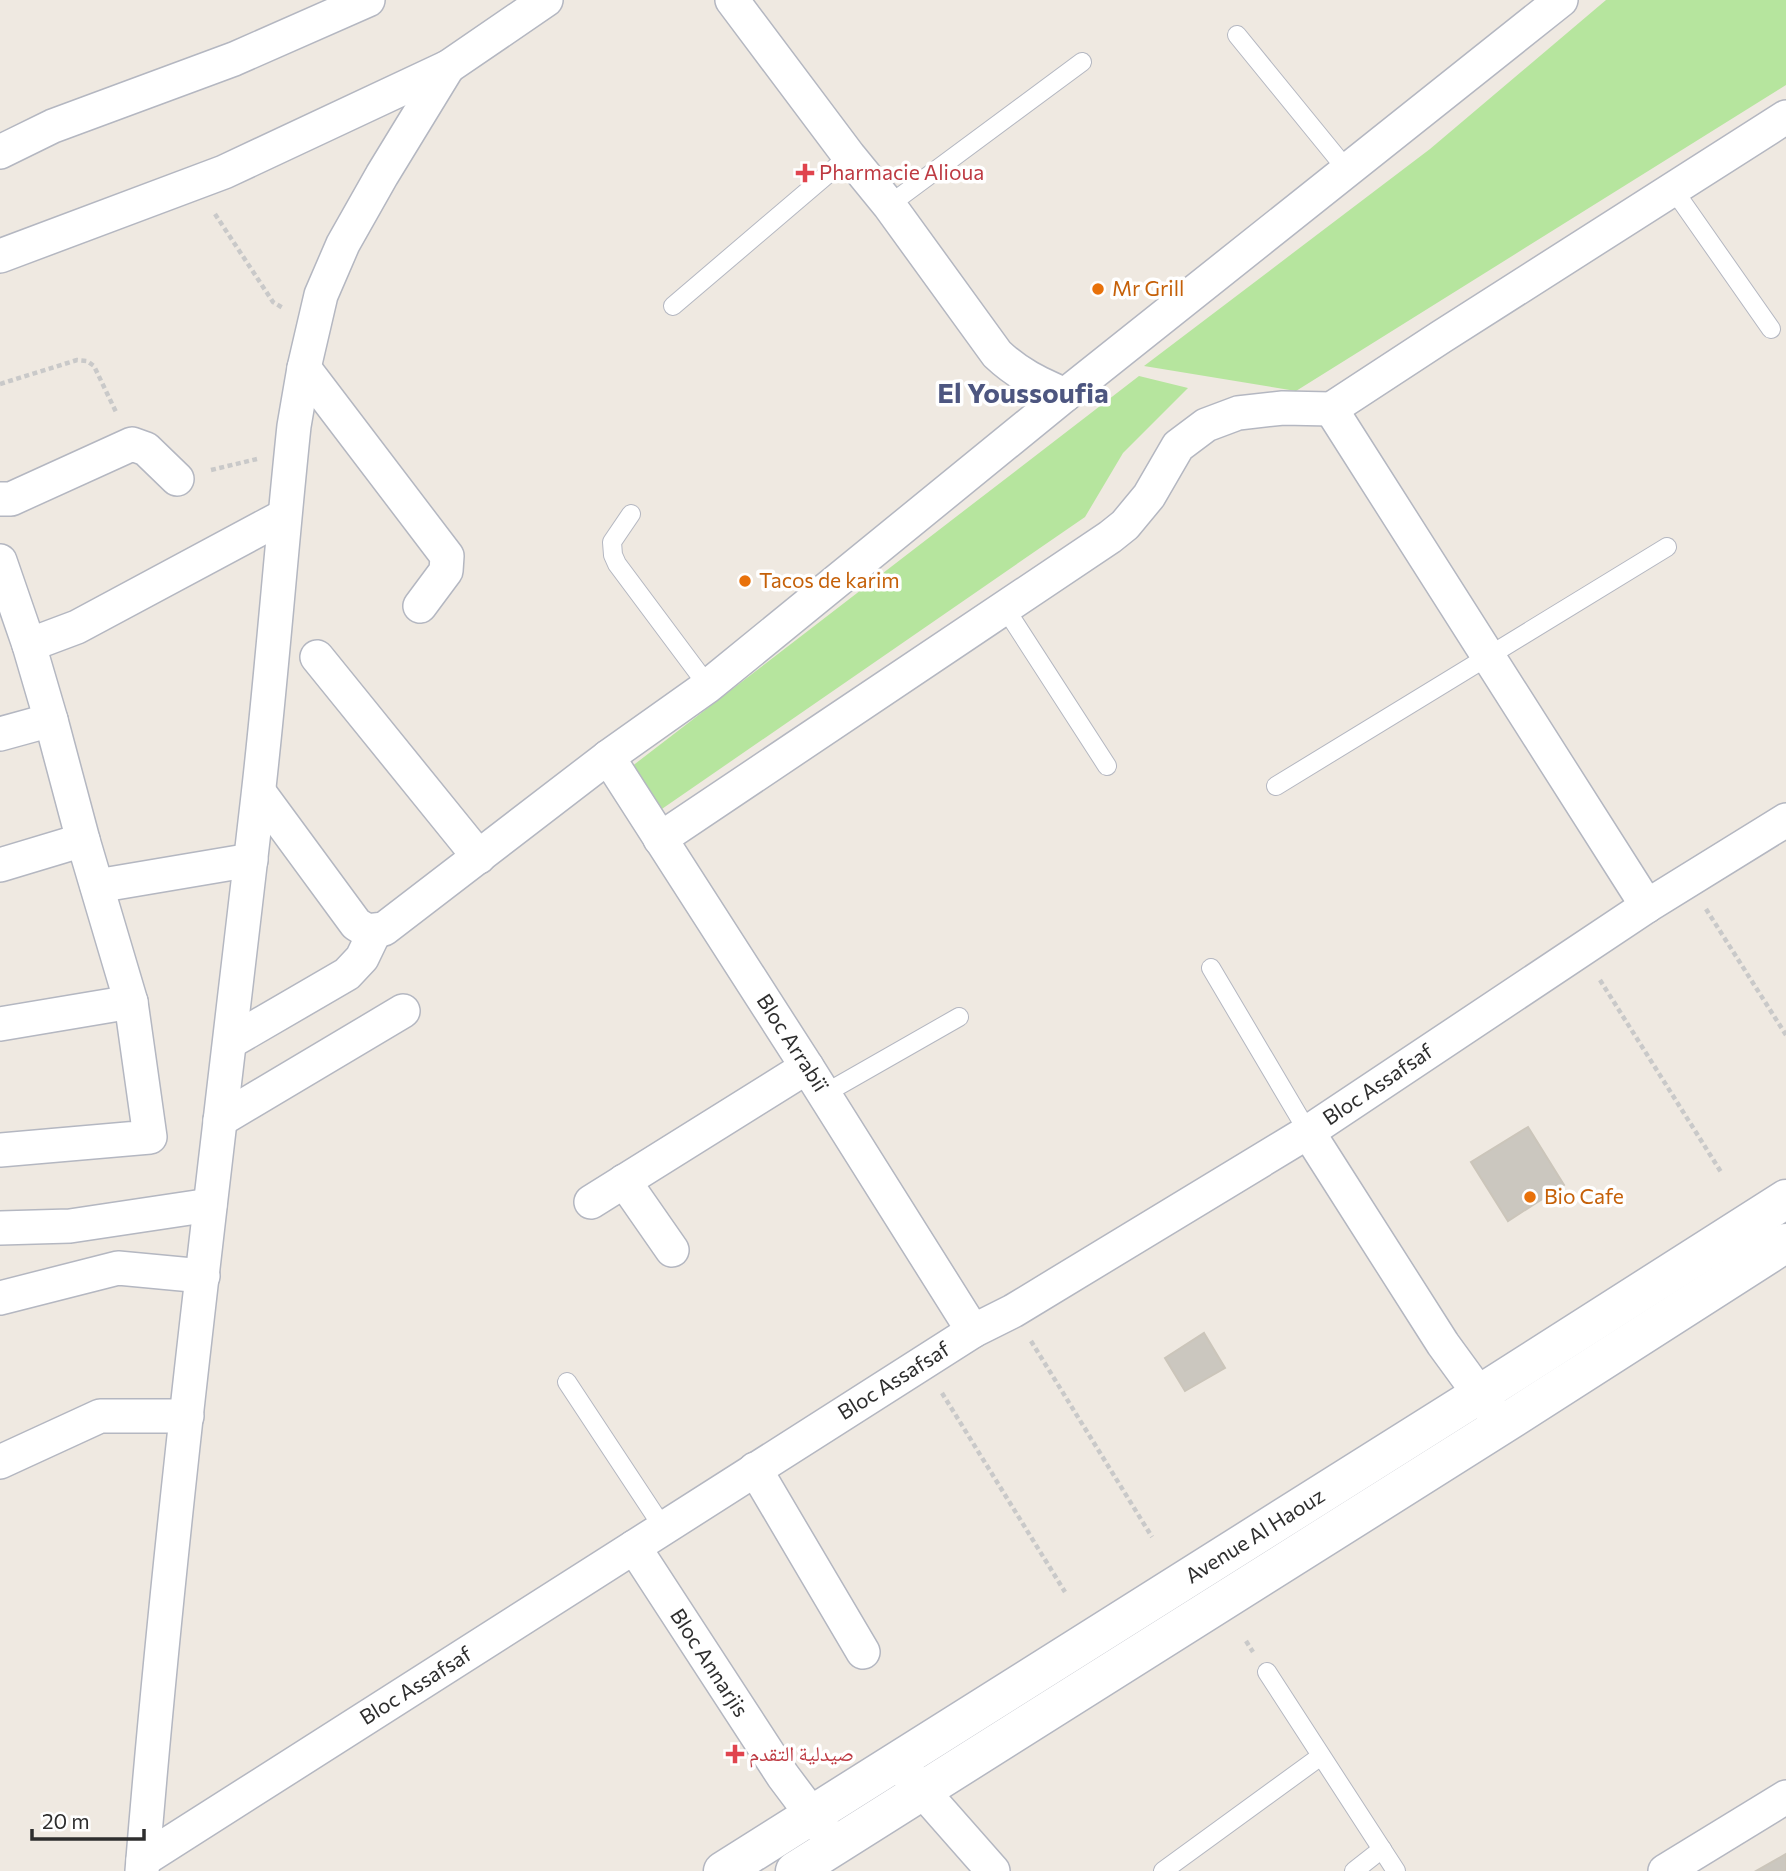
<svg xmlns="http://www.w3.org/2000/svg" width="1786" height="1871" viewBox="0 0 1786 1871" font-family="Commissioner,'Noto Naskh Arabic',sans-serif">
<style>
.green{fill:#b6e59e}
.building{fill:#cbc7bf;stroke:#cbc5ba;stroke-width:2}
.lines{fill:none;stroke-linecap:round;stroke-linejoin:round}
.lane-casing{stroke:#b4b7c1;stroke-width:20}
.street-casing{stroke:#b4b7c1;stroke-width:36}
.secondary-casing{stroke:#b4b7c1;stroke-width:41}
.path{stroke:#c9c9c9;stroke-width:4.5;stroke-dasharray:5 3.5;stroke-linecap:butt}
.lane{stroke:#fff;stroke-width:18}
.street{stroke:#fff;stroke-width:33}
.secondary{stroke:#fff;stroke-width:38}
.health-dot{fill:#e0444e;stroke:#fff;stroke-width:2.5}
.food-dot{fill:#e8710a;stroke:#fff;stroke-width:2.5}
.labels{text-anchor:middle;stroke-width:7;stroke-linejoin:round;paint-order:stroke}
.health-label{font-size:21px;fill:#be3a42;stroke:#fff;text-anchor:start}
.food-label{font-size:21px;fill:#c56008;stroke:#fff;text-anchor:start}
.street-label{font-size:21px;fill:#2e2e2e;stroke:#fff}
.district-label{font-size:28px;font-weight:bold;fill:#4d5680;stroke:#fff}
</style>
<rect width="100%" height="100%" fill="#efe9e1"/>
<g class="green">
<polygon points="1606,0 1786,0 1786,85 1296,391 1144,366 1430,149"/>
<polygon points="1139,376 1188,388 1123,453 1085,517 643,822 618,777"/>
</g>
<g class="building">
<polygon points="1528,1127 1564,1185 1508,1221 1471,1162"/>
<polygon points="1204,1333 1225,1368 1185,1391 1165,1358"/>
<polygon points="1786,1854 1786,1871 1756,1871"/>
</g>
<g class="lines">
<g class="lane-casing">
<g id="lane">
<polyline points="1237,35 1347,170"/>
<polyline points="1673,189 1771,329"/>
<polyline points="889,205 1082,62"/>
<polyline points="673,306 849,156"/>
<polyline points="631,514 612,542 613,555 617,564 708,686"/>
<polyline points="1005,608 1107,766"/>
<polyline points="1276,786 1667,547"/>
<polyline points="1211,968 1308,1132"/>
<polyline points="824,1094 959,1017"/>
<polyline points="567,1382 664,1529"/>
<polyline points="1267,1672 1396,1871"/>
<polyline points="1163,1871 1321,1756"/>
<polyline points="1354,1871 1382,1849"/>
</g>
</g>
<g class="street-casing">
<g id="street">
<path d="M732,0L849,156L889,205L997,354C1018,374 1038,383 1065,395"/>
<polyline points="0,152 53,126 234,59 368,0"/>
<polyline points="0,256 224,172 448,67 546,0"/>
<polyline points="304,368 447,556 446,571 420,606"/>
<polyline points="1331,409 1647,906"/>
<polyline points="0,499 11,499 132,444 146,449 177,479"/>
<polyline points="0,561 29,645 51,720 83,840 131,1002 150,1137 0,1150"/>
<polyline points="29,645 77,627 284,516"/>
<polyline points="317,657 479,857"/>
<polyline points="0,734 51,720"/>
<polyline points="608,757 807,1067 973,1331"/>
<polyline points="259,792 356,924 367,931 384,929 608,757 708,686 1065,395 1561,0"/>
<polyline points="660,839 1110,537 1125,525 1149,496 1178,446 1206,425 1238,413 1283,408 1331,409 1441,337 1786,117"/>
<polyline points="0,865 83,840"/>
<polyline points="97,886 251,860"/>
<polyline points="0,1024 131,1002"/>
<polyline points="230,1042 347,974 362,958 375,931"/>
<polyline points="220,1120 403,1011"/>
<polyline points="1308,1132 1443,1344 1494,1414"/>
<polyline points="624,1181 672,1250"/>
<polyline points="591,1202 807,1067"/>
<polyline points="0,1228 70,1226 210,1205"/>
<polyline points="0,1298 118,1268 203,1276"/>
<polyline points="0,1462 100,1416 187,1416"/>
<polyline points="755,1469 863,1652"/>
<polyline points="634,1547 783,1776 828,1836"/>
<polyline points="905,1771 993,1871"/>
<polyline points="143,1860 973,1331 1013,1311 1308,1132 1647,906 1786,820"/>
<path d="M142,1871C171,1512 217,1154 258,796C272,673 281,549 294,426L304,368L321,295L343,244L382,175L448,67"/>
<polyline points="1665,1871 1786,1797"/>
</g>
</g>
<g class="secondary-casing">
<g id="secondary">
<polyline points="723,1871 1480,1394 1786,1199"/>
<polyline points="795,1871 1502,1425 1786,1243"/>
</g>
</g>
<g class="path">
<polyline points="215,214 273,302 283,308"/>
<polyline points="0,384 77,360 87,361 94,366 116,412"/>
<polyline points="211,470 257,459"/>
<polyline points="1706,909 1786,1035"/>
<polyline points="1600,980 1721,1172"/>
<polyline points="1031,1341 1152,1537"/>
<polyline points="942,1393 1065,1592"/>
<polyline points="1246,1641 1253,1652"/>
</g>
<use href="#lane" class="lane"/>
<use href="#street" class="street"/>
<use href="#secondary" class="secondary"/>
</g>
<g class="health-dot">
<path d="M801.5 162.5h7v7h7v7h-7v7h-7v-7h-7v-7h7z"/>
<path d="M731.5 1743.5h7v7h7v7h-7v7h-7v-7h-7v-7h7z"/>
</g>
<g class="food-dot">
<circle cx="1098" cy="289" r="7"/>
<circle cx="745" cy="581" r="7"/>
<circle cx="1530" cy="1197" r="7"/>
</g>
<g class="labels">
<g class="health-label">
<text x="819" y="180">Pharmacie Alioua</text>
<text x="749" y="1761">صيدلية التقدم</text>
</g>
<g class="food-label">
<text x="1112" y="296">Mr Grill</text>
<text x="759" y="588">Tacos de karim</text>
<text x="1544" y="1204">Bio Cafe</text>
</g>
<g class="street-label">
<text transform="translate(792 1043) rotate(57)" y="7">Bloc Arrabiï</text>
<text transform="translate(1378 1085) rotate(-34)" y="7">Bloc Assafsaf</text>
<text transform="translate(894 1381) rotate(-32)" y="7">Bloc Assafsaf</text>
<text transform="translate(1255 1536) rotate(-32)" y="7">Avenue Al Haouz</text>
<text transform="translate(709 1663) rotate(57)" y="7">Bloc Annarjis</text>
<text transform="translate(416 1686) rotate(-32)" y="7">Bloc Assafsaf</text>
</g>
<g class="district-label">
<text x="1023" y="403">El Youssoufia</text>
</g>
</g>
<path d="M32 1829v10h112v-10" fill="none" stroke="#2e2e2e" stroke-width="3.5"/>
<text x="42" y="1829" font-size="21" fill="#2e2e2e" stroke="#ffffff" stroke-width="5" paint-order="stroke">20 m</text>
</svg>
